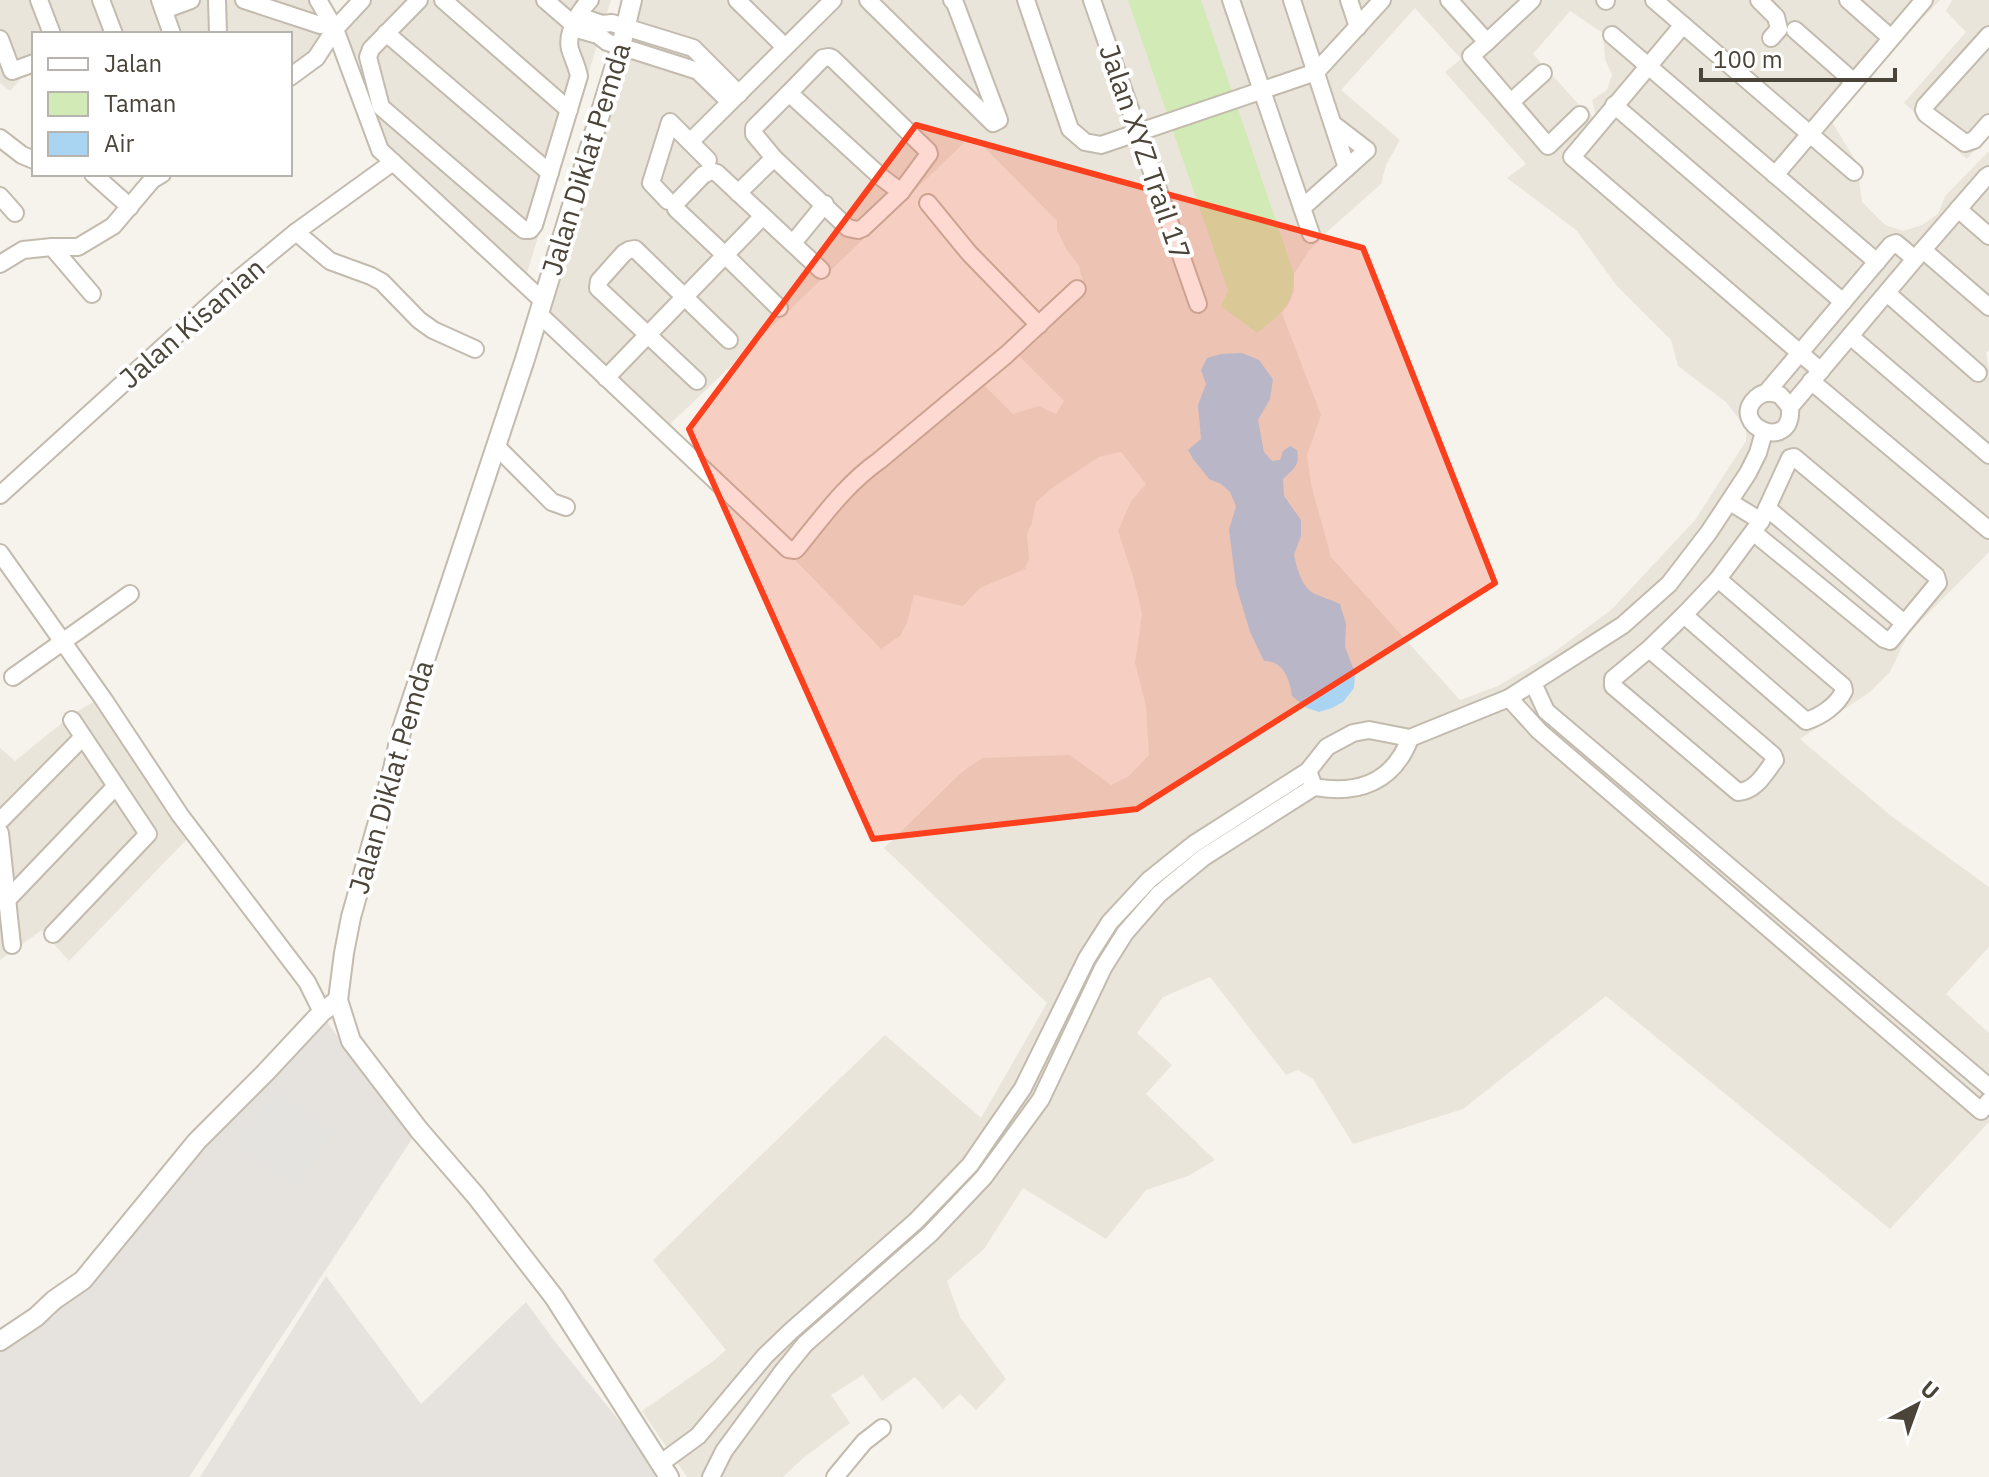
<svg xmlns="http://www.w3.org/2000/svg" width="1989" height="1477" viewBox="0 0 1989 1477" font-family="'IBM Plex Sans',sans-serif">
<style>
.residential{fill:#eae5da;fill-rule:evenodd}
.industrial{fill:#e6e2dd}
.green{fill:#d2eab5}
.parking{fill:#e5e3e0}
.water{fill:#a9d4f2}
.lines{fill:none;stroke-linecap:round;stroke-linejoin:round}
.minor-casing{stroke:#c2bbae;stroke-width:20}
.tertiary-casing{stroke:#c2bbae;stroke-width:22}
.minor{stroke:#fff;stroke-width:16}
.tertiary{stroke:#fff;stroke-width:18}
.marked{fill:#fc3f1d;fill-opacity:0.2;stroke:#fc3f1d;stroke-width:6;stroke-linejoin:round}
.labels{text-anchor:middle;stroke-width:8;stroke-linejoin:round;paint-order:stroke}
.street-label{font-size:28px;fill:#4b4439;stroke:#fff}
</style>
<rect width="100%" height="100%" fill="#f6f3ec"/>
<g class="residential">
<polygon points="0,0 317,0 329,27 321,45 290,70 290,34 34,34 34,71 24,75 10,91 0,83"/>
<polygon points="370,0 611,0 526,276 390,156 375,116 370,83 344,32 351,20"/>
<path d="M643,0H1940L1881,62L1832,122L1857,163L1862,202L1885,225L1903,231L1922,225L1938,214L1945,196L1988,152L1989,153V350L1986,353L1989,370V552L1908,634L1890,672L1870,692L1800,739L1890,815L1989,887V947L1946,994L1989,1033V1122L1890,1229L1606,996L1463,1109L1353,1144L1313,1079L1298,1070L1286,1075L1210,977L1163,997L1137,1033L1172,1065L1146,1094L1215,1160L1188,1176L1146,1190L1106,1239L1023,1188L984,1249L947,1281L960,1317L1006,1379L976,1410L960,1394L943,1409L915,1377L882,1401L863,1375L831,1395L850,1423L802,1459L783,1477H687L642,1411L712,1362L726,1350L653,1260L885,1035L981,1118L1047,1003L884,848L962,772L982,758L1070,755L1111,785L1129,776L1149,755L1146,706L1135,663L1142,614L1133,576L1118,531L1131,501L1146,484L1121,452L1099,457L1052,488L1036,502L1032,523L1027,534L1029,559L1025,569L980,588L963,606L914,595L907,623L900,636L881,649L796,561L825,525L856,478L982,383L1013,414L1039,406L1056,414L1064,401L1014,351L1083,283L1079,266L1066,249L1057,230V221L973,136L967,140L664,430L548,315ZM1415,8L1461,59L1445,72L1526,164L1507,178L1576,230L1617,286L1671,340L1678,366L1726,402L1746,428V441L1695,520L1611,610L1553,653L1498,686L1460,700L1331,557L1311,484L1307,455L1321,415L1282,313L1289,304L1294,291V274L1308,252L1329,230L1381,184L1386,165L1400,140L1341,90ZM1570,11L1603,33L1605,59L1612,75L1607,90L1592,100L1596,116L1593,118L1586,106L1582,108L1533,54Z"/>
<polygon points="1952,0 1989,0 1989,133 1967,159 1904,103 1966,32 1946,11"/>
<polygon points="95,701 187,839 69,961 42,930 0,960 0,748 15,761 73,714"/>
</g>
<g class="industrial">
<polygon points="325,1019 412,1139 189,1477 0,1477 0,1347 53,1317 203,1147"/>
<polygon points="326,1276 421,1404 526,1302 556,1343 665,1477 200,1477"/>
</g>
<path class="green" d="M1128,0H1201L1294,274C1294,306 1280,314 1257,333L1221,306L1228,291Z"/>
<polygon class="parking" points="277,1090 309,1117 334,1131 298,1184 233,1145"/>
<path class="water" d="M1242,353L1259,360L1273,379L1270,399L1258,420L1264,452L1272,461L1280,460L1283,451L1290,446L1297,450C1300,466 1294,468 1283,479L1284,496L1301,520V536L1294,555C1297,567 1300,582 1310,591C1315,595 1332,600 1340,604L1346,624L1345,647L1355,673L1354,688L1343,702L1332,708L1319,712L1307,708L1292,696C1290,679 1283,660 1264,661L1250,632L1236,585L1229,530L1236,506L1230,492L1221,484L1209,479L1193,459L1188,450L1201,439L1198,405L1206,384L1201,370L1207,358L1221,354Z"/>
<g class="lines">
<g class="minor-casing">
<g id="minor">
<polyline points="39,0 52,34"/>
<polyline points="101,0 114,34"/>
<polyline points="160,0 172,34"/>
<polyline points="217,0 218,34"/>
<polyline points="244,0 320,25"/>
<polyline points="318,0 335,29 380,150 543,301"/>
<path d="M419,0L371,49L368,57L381,107L524,230H530L534,225L579,76C577,66 573,59 570,49C566,33 579,11 590,0"/>
<polyline points="443,0 569,110"/>
<polyline points="545,0 574,25"/>
<polyline points="737,0 785,47"/>
<polyline points="868,0 993,123 999,120 955,3 952,0"/>
<polyline points="1026,0 1070,129 1085,142 1101,145 1316,72 1382,0"/>
<polyline points="1092,0 1198,304"/>
<polyline points="1231,0 1311,234"/>
<polyline points="1292,0 1347,168"/>
<polyline points="1349,0 1358,27"/>
<polyline points="1449,0 1487,42 1532,0"/>
<polyline points="1605,0 1606,1"/>
<polyline points="1654,0 1854,172"/>
<polyline points="1759,0 1776,17 1779,29 1771,38"/>
<polyline points="1848,0 1891,38"/>
<polyline points="164,10 191,0"/>
<polyline points="579,16 602,24 612,23 693,48 739,94"/>
<polyline points="1683,25 1572,157 1821,371"/>
<polyline points="573,28 598,35 607,42 698,71 730,102"/>
<polyline points="1795,30 1854,82"/>
<polyline points="386,33 550,173"/>
<polyline points="1612,35 1877,262"/>
<polyline points="1989,35 1925,106 1924,110 1926,114 1965,143 1974,140 1989,123"/>
<polyline points="0,39 12,71 34,63"/>
<polyline points="1487,42 1471,56 1548,146 1580,115"/>
<polyline points="290,77 316,58 335,29 362,0"/>
<polygon points="789,93 881,177 901,192 863,228 858,230 848,228 774,158 754,134 754,128"/>
<polyline points="789,93 823,58 829,57 832,58 928,151 929,154 926,158 901,192"/>
<polyline points="1511,102 1543,73"/>
<polyline points="1614,105 1843,302"/>
<polyline points="0,138 22,155 34,160"/>
<polyline points="690,142 833,0"/>
<polyline points="93,174 130,207"/>
<polyline points="1775,175 1924,0"/>
<polyline points="738,193 774,158"/>
<polyline points="0,196 15,213"/>
<polyline points="668,201 651,183 670,122 708,160"/>
<polyline points="928,203 969,253 1039,325"/>
<polyline points="1302,208 1367,150 1333,124"/>
<polyline points="1958,209 1989,236"/>
<polyline points="296,232 330,261 371,276 382,282 419,320 433,330 475,349"/>
<polyline points="793,243 825,204"/>
<polyline points="52,247 92,294"/>
<polyline points="1923,250 1989,307"/>
<polyline points="1915,259 1986,177 1989,175"/>
<polyline points="0,264 23,250 52,247 78,247 113,226 152,180 162,174"/>
<polyline points="1887,293 1978,373"/>
<polyline points="779,308 725,255 676,209 676,203 703,175 711,171 717,173 821,270"/>
<path d="M539,314L788,549L795,550L798,547C824,515 846,484 880,460L1006,355L1077,289"/>
<polyline points="1850,336 1989,455"/>
<polyline points="606,378 762,217"/>
<polyline points="697,381 600,290 598,288 599,281 624,253 629,250 635,249 729,340"/>
<polyline points="1811,381 1989,530"/>
<path d="M1766,393L1891,245L1896,243L1915,259L1790,407C1794,455 1727,425 1756,398C1763,391 1772,392 1780,395L1790,407"/>
<polyline points="496,446 552,502 566,507"/>
<polyline points="0,495 228,288 296,232 393,162"/>
<polyline points="1730,502 1761,521"/>
<polyline points="1767,508 1904,623"/>
<polyline points="0,553 104,700 180,815 307,982 322,1012"/>
<path d="M1684,615L1806,721C1822,716 1837,705 1844,691L1843,686L1718,579"/>
<path d="M1649,649L1773,755L1775,760C1765,773 1756,791 1738,792L1613,686V679L1649,649L1684,615L1718,579L1761,521L1790,458L1794,457L1936,576L1938,583L1890,641L1884,639L1753,532"/>
<polyline points="13,677 130,594"/>
<polyline points="1533,683 1546,711 1989,1087"/>
<polyline points="1509,698 1539,731 1981,1111 1989,1101"/>
<path d="M1410,738C1394,782 1358,795 1314,787L1308,771L1327,747L1353,733L1369,730L1410,738L1509,698L1623,625L1669,584L1709,532L1748,473L1758,453L1764,432"/>
<polyline points="0,821 83,737"/>
<polyline points="0,833 12,945"/>
<polyline points="7,900 116,786"/>
<polyline points="53,934 148,834 72,720"/>
<polyline points="661,1463 698,1436 765,1356 791,1331 916,1221 970,1165 1023,1088 1087,958 1110,922 1149,880 1194,844 1308,771"/>
<polyline points="711,1477 724,1451 783,1371 805,1344 930,1234 984,1177 1041,1099 1103,968 1125,933 1159,894 1204,857 1314,787"/>
<polyline points="835,1477 864,1442 882,1428"/>
</g>
</g>
<g class="tertiary-casing">
<g id="tertiary">
<polyline points="632,0 621,46 525,359 401,732 393,769 351,917 344,953 338,1000 351,1041 419,1130 476,1196 554,1297 669,1477"/>
<polyline points="0,1341 36,1317 54,1300 83,1280 197,1141 265,1073 322,1012 338,1000"/>
</g>
</g>
<use href="#minor" class="minor"/>
<use href="#tertiary" class="tertiary"/>
</g>
<path class="marked" d="M916,125L1363,248L1495,583L1137,809L873,839L689,429Z"/>
<g class="labels">
<g class="street-label">
<text transform="translate(1145 152) rotate(71)" y="10">Jalan XYZ Trail 17</text>
<text transform="translate(586 159) rotate(-73)" y="10">Jalan Diklat Pemda</text>
<text transform="translate(192 323) rotate(-41)" y="10">Jalan Kisanian</text>
<text transform="translate(391 777) rotate(-74)" y="10">Jalan Diklat Pemda</text>
</g>
</g>
<rect x="32" y="32" width="260" height="144" fill="#ffffff" stroke="#b7b4b0" stroke-width="2"/>
<rect x="48" y="58" width="40" height="12" fill="#ffffff" stroke="#b7b4b0" stroke-width="2"/>
<text x="104" y="72" font-size="24" fill="#4b4439">Jalan</text>
<rect x="48" y="92" width="40" height="24" fill="#d2eab5" stroke="#b7b4b0" stroke-width="2"/>
<text x="104" y="112" font-size="24" fill="#4b4439">Taman</text>
<rect x="48" y="132" width="40" height="24" fill="#a9d4f2" stroke="#b7b4b0" stroke-width="2"/>
<text x="104" y="152" font-size="24" fill="#4b4439">Air</text>
<g transform="translate(1917 1405) rotate(41)" stroke="#ffffff" stroke-width="6" paint-order="stroke">
<path d="M0-6L14 30L0 20L-14 30Z" fill="#4b4439"/>
<text y="-12" font-size="22" font-weight="bold" text-anchor="middle" fill="#4b4439">U</text>
</g>
<path d="M1701 68v12h194v-12" fill="none" stroke="#4b4439" stroke-width="4"/>
<text x="1713" y="68" font-size="24" fill="#4b4439" stroke="#ffffff" stroke-width="6" paint-order="stroke">100 m</text>
</svg>
